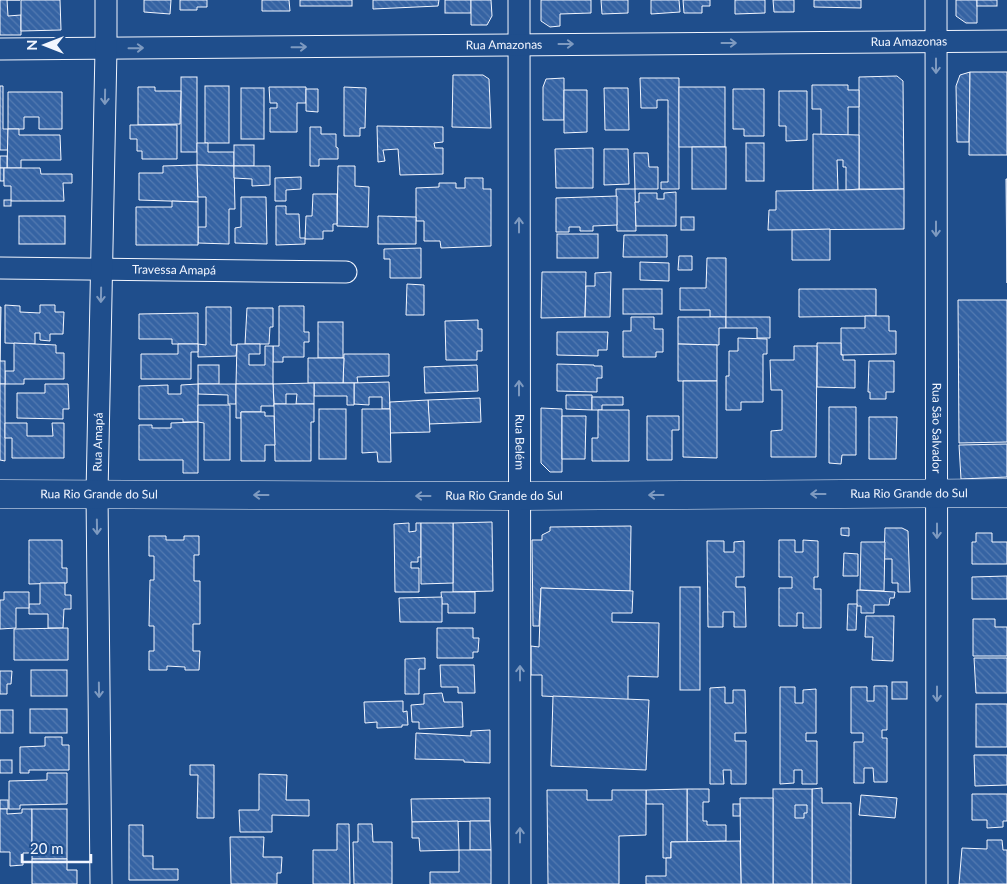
<svg xmlns="http://www.w3.org/2000/svg" width="1007" height="884" viewBox="0 0 1007 884" font-family="Lato,sans-serif">
<style>
.building{fill:url(#building-back-hatch);stroke:#f2f6ff}
.lines{fill:none;stroke-linecap:round;stroke-linejoin:round}
.street-casing{stroke:#f2f6ff;stroke-width:23}
.secondary-casing{stroke:#f2f6ff;stroke-width:29}
.street{stroke:#1f4e8c;stroke-width:21}
.secondary{stroke:#1f4e8c;stroke-width:28}
.oneway{stroke:#7e9ac0}
.labels{text-anchor:middle;stroke-width:4;stroke-linejoin:round;paint-order:stroke}
.street-label{font-size:12px;fill:#f2f6ff;stroke:#1f4e8c}
</style>
<defs>
<pattern id="building-back-hatch" width="6" height="6" patternUnits="userSpaceOnUse" patternTransform="scale(1.25)"><rect width="6" height="6" fill="#3563a3"/><path d="M-1 5l2 2M0 0l6 6M5-1l2 2" fill="none" stroke="#537ab1"/></pattern>
</defs>
<rect width="100%" height="100%" fill="#1f4e8c"/>
<g class="building">
<polygon points="0,0 20,0 7,0 8,16 21,15 21,35 0,35"/>
<polygon points="21,0 60,0 61,30 21,31"/>
<polygon points="144,0 171,0 170,14 144,12"/>
<polygon points="180,0 207,0 207,7 197,7 197,10 180,10"/>
<polygon points="262,0 289,0 290,11 262,11"/>
<rect x="300" y="0" width="52" height="6"/>
<polygon points="373,0 439,0 438,6 373,9"/>
<rect x="445" y="0" width="26" height="13"/>
<polygon points="471,0 491,0 492,16 487,25 471,25"/>
<polygon points="541,0 591,0 591,13 560,14 560,26 550,27 541,21"/>
<polygon points="601,0 628,0 628,13 602,14"/>
<polygon points="651,0 679,0 680,12 651,14"/>
<polygon points="683,0 710,0 710,6 702,6 702,13 684,13"/>
<polygon points="735,0 765,0 765,13 735,14"/>
<polygon points="773,0 794,0 794,12 774,12"/>
<polygon points="814,0 861,0 861,8 814,7"/>
<polygon points="956,0 977,0 977,23 966,23 956,16"/>
<rect x="977" y="0" width="20" height="6"/>
<polygon points="970,72 969,142 957,142 956,86 960,75"/>
<polygon points="970,72 1007,72 1007,155 969,155"/>
<polygon points="453,75 483,75 489,79 491,128 452,127"/>
<polygon points="897,76 903,81 904,189 859,189 859,77"/>
<rect x="181" y="77" width="16" height="75"/>
<polygon points="564,78 564,120 543,120 543,87 546,79"/>
<polygon points="640,78 679,78 679,189 661,189 661,182 668,182 668,100 657,100 657,108 641,108"/>
<polygon points="812,85 848,85 848,90 859,90 859,107 848,107 848,135 821,135 821,109 812,109"/>
<polygon points="0,86 3,86 3,129 8,129 8,150 0,150"/>
<rect x="205" y="86" width="24" height="57"/>
<polygon points="138,87 155,87 155,91 181,91 180,124 138,125"/>
<polygon points="269,87 306,87 306,103 297,103 297,132 270,132 270,108 277,108 277,103 270,103"/>
<polygon points="344,87 366,88 365,128 360,128 360,136 344,136"/>
<rect x="679" y="87" width="46" height="60"/>
<rect x="241" y="88" width="23" height="51"/>
<polygon points="604,88 628,88 629,130 605,130"/>
<polygon points="306,89 318,89 318,112 306,111"/>
<polygon points="733,89 764,89 764,136 744,136 744,129 733,129"/>
<polygon points="564,90 587,90 587,132 564,133"/>
<polygon points="779,91 807,91 807,140 786,141 786,126 779,126"/>
<polygon points="8,92 62,92 62,129 39,129 39,117 24,117 24,129 8,129"/>
<polygon points="130,125 177,125 177,159 142,159 142,151 137,151 137,139 130,139"/>
<polygon points="377,126 443,127 443,142 434,143 435,148 443,148 443,174 400,175 398,149 383,150 385,161 378,162"/>
<polygon points="310,127 321,127 321,134 336,134 336,147 338,148 338,159 319,159 319,166 310,166"/>
<polygon points="8,129 19,129 19,135 60,135 61,160 21,160 21,168 7,168"/>
<polygon points="813,134 859,135 859,189 846,190 846,167 843,167 843,160 837,160 838,190 813,190"/>
<polygon points="197,143 208,143 208,152 234,152 234,166 197,165"/>
<rect x="746" y="143" width="18" height="38"/>
<rect x="234" y="145" width="20" height="21"/>
<rect x="692" y="147" width="34" height="42"/>
<polygon points="593,148 593,188 556,188 555,149"/>
<polygon points="604,149 628,149 629,184 604,185"/>
<polygon points="634,153 648,153 649,167 658,167 658,189 635,189"/>
<rect x="0" y="156" width="7" height="12"/>
<polygon points="197,165 198,202 139,200 139,173 163,173 163,166"/>
<polygon points="197,165 234,166 235,209 229,209 229,244 198,243 198,227 206,227 206,197 198,197"/>
<polygon points="234,166 270,166 270,185 252,186 252,179 234,178"/>
<polygon points="338,166 355,166 355,186 369,187 368,227 337,226"/>
<rect x="0" y="168" width="4" height="13"/>
<polygon points="4,168 40,168 41,174 72,174 72,183 63,183 64,201 11,201 11,186 4,186"/>
<polygon points="301,177 301,189 286,190 286,201 275,201 275,178"/>
<polygon points="465,178 483,178 483,189 491,189 491,246 441,248 440,241 424,241 424,221 416,221 416,188 439,187 439,183 456,183 456,188 465,188"/>
<polygon points="1006,179 1007,179 1007,283"/>
<polygon points="616,189 635,189 636,231 617,231"/>
<polygon points="904,189 904,229 768,230 769,210 776,210 776,191"/>
<polygon points="676,192 676,226 636,226 635,202 639,202 639,193 657,193 657,199 664,199 664,193"/>
<polygon points="313,194 337,194 337,224 333,224 333,231 323,231 323,239 305,239 306,216 312,216"/>
<polygon points="617,196 617,225 593,226 593,231 580,231 580,227 569,227 569,232 556,232 556,198"/>
<polygon points="241,197 266,197 267,244 235,243 235,228 241,227"/>
<rect x="4" y="200" width="7" height="6"/>
<polygon points="172,201 198,202 198,245 136,245 136,207 172,207"/>
<polygon points="276,206 286,206 286,214 299,214 300,238 305,238 305,244 276,245"/>
<rect x="19" y="216" width="46" height="28"/>
<polygon points="378,216 416,217 416,244 378,244"/>
<rect x="681" y="217" width="13" height="13"/>
<polygon points="830,229 830,260 792,260 792,230"/>
<rect x="557" y="234" width="41" height="24"/>
<polygon points="624,235 667,235 667,257 623,257"/>
<polygon points="421,248 421,278 390,278 390,259 384,259 384,249"/>
<polygon points="679,256 692,256 692,270 678,270"/>
<polygon points="707,258 726,258 726,317 710,317 710,310 680,310 680,288 706,288"/>
<polygon points="640,262 669,263 669,281 640,280"/>
<polygon points="542,272 586,272 585,317 541,318"/>
<polygon points="611,272 610,317 585,317 586,286 595,286 595,273"/>
<polygon points="407,284 424,285 424,315 406,315"/>
<rect x="623" y="289" width="39" height="25"/>
<polygon points="799,289 876,289 876,316 799,317"/>
<polygon points="958,300 1007,300 1007,442 959,443"/>
<polygon points="5,305 20,306 20,312 40,313 40,305 55,305 55,312 64,312 63,334 50,334 50,341 40,340 40,333 35,333 35,344 5,343"/>
<polygon points="279,306 304,306 304,332 309,332 309,342 304,342 304,357 283,357 283,362 273,362 273,346 279,346"/>
<polygon points="0,307 1,307 0,361"/>
<polygon points="206,307 231,307 231,345 237,345 236,356 198,357 198,344 206,345"/>
<polygon points="247,308 273,308 273,327 270,327 269,344 245,344"/>
<polygon points="198,313 198,344 172,344 172,339 139,339 139,314"/>
<polygon points="865,316 889,316 889,331 896,331 896,354 841,355 841,328 865,328"/>
<polygon points="631,317 654,317 654,329 663,329 663,352 656,352 656,357 623,357 623,331 631,331"/>
<polygon points="678,317 726,317 726,328 719,328 719,345 678,344"/>
<polygon points="726,317 770,317 770,338 757,338 757,328 726,328"/>
<polygon points="478,320 478,329 482,329 482,351 477,351 477,360 446,360 445,321"/>
<rect x="318" y="322" width="25" height="36"/>
<polygon points="557,332 608,332 607,350 598,350 598,356 557,355"/>
<polygon points="738,338 767,339 767,354 763,354 763,402 741,402 741,410 726,410 726,376 729,376 729,351 738,351"/>
<polygon points="14,343 56,345 56,353 64,353 64,379 24,379 24,384 5,384 5,371 14,371"/>
<polygon points="817,343 841,343 841,355 843,355 843,360 855,360 855,388 817,387"/>
<polygon points="178,344 198,344 198,352 191,352 191,379 141,379 141,354 178,354"/>
<polygon points="237,344 260,344 260,354 249,354 249,365 265,365 265,346 273,346 273,384 236,384"/>
<polygon points="678,344 717,345 717,381 678,381"/>
<polygon points="794,346 817,346 816,457 771,457 771,431 782,430 782,390 771,390 770,360 794,360"/>
<polygon points="344,354 389,354 389,376 357,377 358,383 343,383"/>
<polygon points="308,358 344,358 343,383 308,383"/>
<rect x="0" y="361" width="5" height="23"/>
<polygon points="869,361 894,361 894,392 886,392 886,399 870,399 870,392 868,392"/>
<polygon points="557,364 594,365 594,366 602,366 602,378 597,378 597,392 557,391"/>
<rect x="198" y="365" width="21" height="19"/>
<polygon points="477,365 478,391 425,393 424,367"/>
<polygon points="683,381 717,381 717,458 683,457"/>
<polygon points="389,382 390,409 382,409 382,397 369,397 369,405 354,404 354,383"/>
<polygon points="314,383 354,383 354,405 347,405 347,396 314,396"/>
<polygon points="314,383 314,404 296,404 297,394 286,394 286,404 274,404 273,384"/>
<polygon points="0,384 5,384 5,461 0,460"/>
<polygon points="45,384 68,384 69,409 63,409 63,419 17,418 17,393 45,393"/>
<polygon points="198,384 236,384 236,404 228,404 228,395 198,394"/>
<polygon points="198,384 198,422 183,422 183,419 139,419 139,386 168,385 168,394 181,394 181,385"/>
<polygon points="236,384 273,384 274,406 261,406 261,412 241,412 241,418 236,418"/>
<polygon points="566,395 592,395 592,410 566,409"/>
<polygon points="592,397 623,397 623,405 602,405 602,410 592,410"/>
<polygon points="480,398 481,422 429,424 428,400"/>
<polygon points="428,400 430,432 390,433 390,402"/>
<polygon points="274,404 314,404 314,422 311,422 311,461 275,461"/>
<polygon points="198,405 230,405 230,460 204,460 204,423 198,422"/>
<polygon points="829,407 856,407 856,455 842,455 841,464 829,463"/>
<polygon points="541,408 562,409 562,472 550,472 541,463"/>
<rect x="319" y="409" width="27" height="50"/>
<polygon points="362,409 390,409 391,462 378,462 377,452 362,453"/>
<polygon points="598,410 629,410 629,461 592,461 592,438 598,438"/>
<polygon points="241,412 265,412 265,416 274,416 275,445 265,445 265,461 241,461"/>
<polygon points="562,416 586,416 585,459 562,459"/>
<polygon points="647,416 679,416 679,430 672,430 672,460 647,460"/>
<polygon points="869,417 897,417 896,459 869,459"/>
<polygon points="198,422 198,473 183,473 183,460 139,460 139,425 152,425 152,428 171,428 171,423"/>
<polygon points="5,423 27,423 27,436 53,436 52,423 64,423 64,458 12,458 12,438 5,438"/>
<polygon points="1007,444 1007,477 961,479 959,445"/>
<polygon points="492,522 493,591 453,592 453,523"/>
<polygon points="409,523 409,532 416,531 416,523 421,523 421,557 418,557 418,562 411,562 411,568 419,568 419,592 395,592 394,524"/>
<polygon points="421,523 453,523 453,583 421,584"/>
<polygon points="631,526 630,591 541,588 539,626 533,626 532,540 542,540 542,535 550,531 550,527"/>
<polygon points="841,528 849,528 849,536 841,535"/>
<polygon points="885,528 902,528 908,531 910,592 898,592 898,583 892,583 892,559 884,559"/>
<polygon points="976,533 992,533 992,542 1007,542 1007,564 972,564 972,542 976,542"/>
<polygon points="149,536 166,536 166,540 184,540 184,536 199,536 199,555 194,555 194,581 200,581 200,624 193,624 193,651 200,651 199,670 185,670 185,667 167,666 167,670 149,670 149,651 154,651 154,626 149,626 150,580 154,580 154,556 149,556"/>
<polygon points="29,540 62,540 62,568 67,568 67,583 29,584"/>
<polygon points="779,540 795,540 795,552 803,552 803,540 818,541 818,577 814,577 814,589 821,589 821,628 803,628 803,613 797,613 797,626 779,626 779,588 792,588 792,577 779,577"/>
<polygon points="707,541 724,541 724,552 734,552 734,542 744,541 744,577 736,577 736,587 745,587 746,627 734,627 734,612 723,612 723,627 708,627"/>
<polygon points="861,542 885,542 884,591 860,590"/>
<polygon points="844,553 858,554 858,576 843,576"/>
<polygon points="1007,576 1007,599 972,599 972,577"/>
<polygon points="40,583 65,583 65,595 71,595 71,609 64,609 63,628 48,628 48,614 29,614 29,604 40,604"/>
<rect x="680" y="587" width="20" height="103"/>
<polygon points="541,588 633,591 632,613 612,613 612,622 659,623 658,677 628,676 628,700 542,696 542,675 531,675 531,646 539,647"/>
<polygon points="857,590 895,592 894,598 890,598 889,605 874,605 874,613 861,613 861,606 857,606"/>
<polygon points="4,592 29,592 29,608 16,608 16,628 0,629 0,600 4,600"/>
<polygon points="441,592 475,592 475,613 448,613 448,604 442,604"/>
<polygon points="442,597 442,622 400,622 399,598"/>
<polygon points="848,604 857,604 856,630 847,630"/>
<polygon points="866,616 894,616 893,661 872,660 873,637 865,637"/>
<polygon points="973,619 995,619 995,627 1007,627 1007,656 973,656"/>
<polygon points="68,628 68,660 14,660 14,629"/>
<polygon points="437,628 473,628 473,638 479,638 478,652 473,652 473,658 437,658"/>
<polygon points="425,658 425,669 419,669 419,694 405,694 405,659"/>
<polygon points="974,658 1007,658 1007,693 976,693"/>
<polygon points="440,665 474,665 475,693 458,693 458,687 441,687"/>
<rect x="31" y="670" width="36" height="26"/>
<polygon points="0,671 12,671 11,684 7,684 7,694 0,694"/>
<rect x="892" y="682" width="15" height="17"/>
<polygon points="874,686 887,686 887,730 882,730 882,738 887,738 887,782 874,782 873,768 864,768 864,783 854,783 854,742 863,742 863,733 851,733 851,687 867,687 867,701 874,701"/>
<polygon points="725,687 725,703 733,703 733,690 745,690 746,733 735,733 735,741 746,741 746,784 731,784 731,770 723,770 724,784 710,784 710,688"/>
<polygon points="780,687 795,687 795,703 803,703 803,690 816,689 816,733 806,733 806,741 817,741 817,784 802,784 802,770 794,770 794,783 780,784"/>
<polygon points="442,693 444,702 462,702 463,727 419,729 419,722 412,722 411,705 424,704 424,694"/>
<polygon points="553,696 649,700 646,770 551,766"/>
<polygon points="403,701 403,712 407,711 408,725 402,725 402,727 377,728 377,722 365,723 364,702"/>
<rect x="976" y="704" width="31" height="43"/>
<rect x="30" y="709" width="37" height="24"/>
<rect x="0" y="710" width="13" height="23"/>
<polygon points="490,730 490,763 464,762 464,760 415,759 416,733 471,736 471,731"/>
<polygon points="45,737 62,737 62,745 69,745 69,770 29,770 29,773 20,773 20,747 45,746"/>
<polygon points="974,755 1007,755 1007,785 975,786"/>
<rect x="0" y="760" width="12" height="13"/>
<polygon points="190,765 214,765 214,818 197,818 198,775 190,775"/>
<polygon points="47,773 67,773 67,804 20,805 20,809 9,809 9,781 47,780"/>
<polygon points="259,774 287,775 286,800 309,800 309,816 272,815 272,832 240,832 239,810 259,810"/>
<polygon points="822,788 822,803 851,803 851,884 812,884 812,789"/>
<polygon points="687,789 709,789 709,802 703,802 703,821 707,821 707,825 726,825 726,841 687,842"/>
<polygon points="687,789 687,842 671,842 671,858 663,858 663,804 646,804 646,790"/>
<rect x="773" y="789" width="39" height="95"/>
<polygon points="547,790 587,790 587,800 612,800 612,790 646,790 646,835 619,836 619,884 548,884"/>
<polygon points="972,794 1007,794 1007,821 1003,821 1003,827 987,828 987,820 972,820"/>
<polygon points="861,795 897,798 895,818 859,815"/>
<polygon points="490,798 490,821 412,822 411,799"/>
<polygon points="740,798 773,798 773,884 741,884"/>
<rect x="0" y="800" width="8" height="9"/>
<rect x="733" y="804" width="7" height="12"/>
<polygon points="795,805 807,805 807,813 804,813 804,818 795,818"/>
<polygon points="0,809 7,809 7,814 22,813 22,809 32,809 32,853 23,853 23,865 10,866 10,852 0,852"/>
<rect x="32" y="809" width="35" height="50"/>
<polygon points="458,821 459,850 420,851 419,838 412,838 412,822"/>
<polygon points="470,821 490,821 491,850 470,850"/>
<polygon points="337,824 349,824 350,884 313,884 313,850 337,850"/>
<polygon points="358,824 372,824 373,842 392,842 392,884 354,884 353,842 358,842"/>
<polygon points="129,825 143,825 143,856 153,856 153,869 178,869 178,880 129,880"/>
<polygon points="230,837 264,837 263,857 282,857 281,873 277,873 277,884 231,884"/>
<polygon points="987,840 1002,840 1003,850 1007,850 1007,884 959,884 962,848 987,849"/>
<polygon points="740,841 741,884 646,884 646,876 666,876 666,858 671,858 671,842"/>
<polygon points="459,850 491,850 491,884 430,884 430,872 459,872"/>
<polygon points="32,859 67,859 67,870 77,870 77,884 32,884"/>
</g>
<g class="lines">
<g class="street-casing">
<g id="street">
<path id="s1" d="M519,0L520,884"/>
<path id="s2" d="M936,0L937,884"/>
<path id="s3" d="M0,49L1007,41"/>
<path id="s4" d="M0,268L346,272"/>
<path id="s5" d="M101,884L97,494L106,49V0"/>
</g>
</g>
<g class="secondary-casing">
<g id="secondary">
<path id="s6" d="M0,494L520,496L1007,493"/>
</g>
</g>
<use href="#street" class="street"/>
<use href="#secondary" class="secondary"/>
</g>
<defs><path id="oneway-shaft" d="M-6 0H5M1.5-3L5.5 0L1.5 3" fill="none" stroke-width="1.6" stroke-linecap="round" stroke-linejoin="round" transform="scale(1.25)"/></defs>
<g class="oneway">
<use href="#oneway-shaft" transform="translate(729 43)"/>
<use href="#oneway-shaft" transform="translate(566 44)"/>
<use href="#oneway-shaft" transform="translate(299 47) rotate(-1)"/>
<use href="#oneway-shaft" transform="translate(136 48) rotate(-1)"/>
<use href="#oneway-shaft" transform="translate(936 66) rotate(90)"/>
<use href="#oneway-shaft" transform="translate(105 97) rotate(91)"/>
<use href="#oneway-shaft" transform="translate(519 225) rotate(-90)"/>
<use href="#oneway-shaft" transform="translate(936 229) rotate(90)"/>
<use href="#oneway-shaft" transform="translate(101 295) rotate(91)"/>
<use href="#oneway-shaft" transform="translate(519 388) rotate(-90)"/>
<use href="#oneway-shaft" transform="translate(818 494) rotate(180)"/>
<use href="#oneway-shaft" transform="translate(261 495) rotate(-180)"/>
<use href="#oneway-shaft" transform="translate(656 495) rotate(180)"/>
<use href="#oneway-shaft" transform="translate(423 496) rotate(-180)"/>
<use href="#oneway-shaft" transform="translate(97 527) rotate(89)"/>
<use href="#oneway-shaft" transform="translate(937 531) rotate(90)"/>
<use href="#oneway-shaft" transform="translate(520 673) rotate(-90)"/>
<use href="#oneway-shaft" transform="translate(99 690) rotate(89)"/>
<use href="#oneway-shaft" transform="translate(937 694) rotate(90)"/>
<use href="#oneway-shaft" transform="translate(520 835) rotate(-90)"/>
</g>
<g class="labels">
<g class="street-label">
<text dy="4" stroke="none"><textPath href="#s3" startOffset="909">Rua Amazonas</textPath></text>
<text dy="4" stroke="none"><textPath href="#s3" startOffset="504">Rua Amazonas</textPath></text>
<text dy="4" stroke="none"><textPath href="#s4" startOffset="174">Travessa Amapá</textPath></text>
<text dy="4" stroke="none"><textPath href="#s2" startOffset="428">Rua São Salvador</textPath></text>
<text dy="4" stroke="none"><textPath href="#s5" startOffset="442">Rua Amapá</textPath></text>
<text dy="4" stroke="none"><textPath href="#s1" startOffset="442">Rua Belém</textPath></text>
<text dy="4" stroke="none"><textPath href="#s6" startOffset="909">Rua Rio Grande do Sul</textPath></text>
<text dy="4" stroke="none"><textPath href="#s6" startOffset="99">Rua Rio Grande do Sul</textPath></text>
<text dy="4" stroke="none"><textPath href="#s6" startOffset="504">Rua Rio Grande do Sul</textPath></text>
</g>
</g>
<g transform="translate(45 45) rotate(270)" stroke="#1f4e8c" stroke-width="4" paint-order="stroke">
<path d="M0-4L9 19L0 12L-9 19Z" fill="#f2f6ff"/>
<text y="-8" font-size="14" font-weight="bold" text-anchor="middle" fill="#f2f6ff">N</text>
</g>
<path d="M22 854v8h69v-8" fill="none" stroke="#f2f6ff" stroke-width="2.5"/>
<text x="30" y="854" font-size="15" fill="#f2f6ff" stroke="#1f4e8c" stroke-width="4" paint-order="stroke">20 m</text>
</svg>
